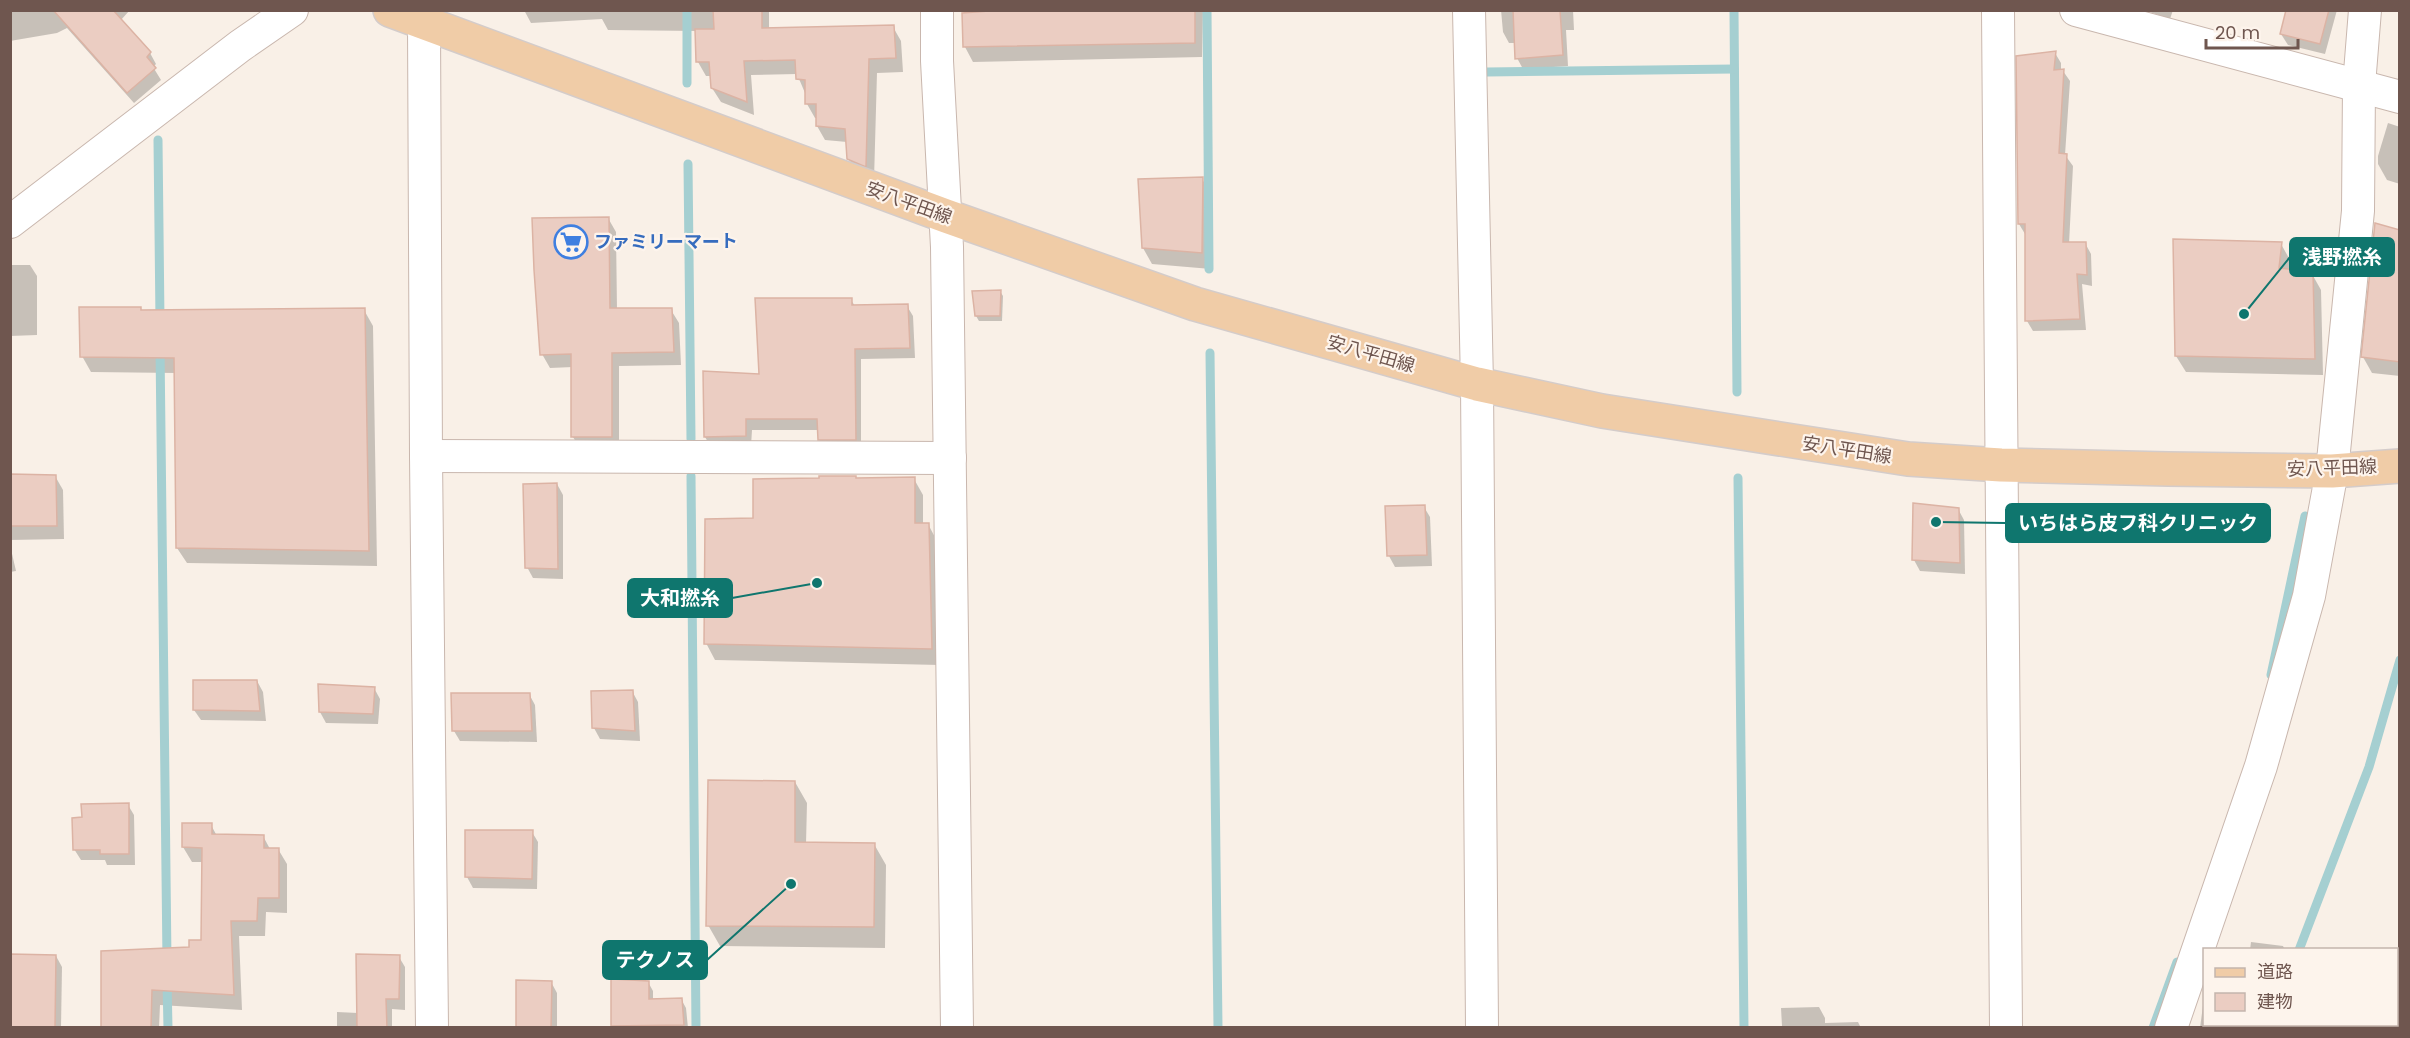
<svg xmlns="http://www.w3.org/2000/svg" width="2410" height="1038" viewBox="0 0 2410 1038" font-family="Poppins,'Noto Sans JP',sans-serif">
<style>
.shadow{fill:#0003}
.lines{fill:none;stroke-linecap:round;stroke-linejoin:round}
.stream{stroke:#a5cfd1;stroke-width:9}
.building{fill:#ebcdc2;stroke:#dcb3a4;stroke-width:1.5}
.minor-casing{stroke:#c9b7ae;stroke-width:34}
.major-casing{stroke:#d4ccca;stroke-width:36}
.minor{stroke:#fff;stroke-width:32}
.major{stroke:#f0cca7;stroke-width:33}
.labels{text-anchor:middle;stroke-width:4.5;stroke-linejoin:round;paint-order:stroke}
.street-label{font-size:18px;fill:#6f564f;stroke:#fdf4ec}
.shop-label{font-size:18px;font-weight:bold;fill:#366cbe;stroke:#fdf4ec;text-anchor:start}
.leader{fill:none;stroke:#0f766e;stroke-width:2}
.callout-dot{fill:#0f766e;stroke:#fdf4ec;stroke-width:2}
.callout{fill:#0f766e;stroke:#0f766e;stroke-width:2}
.callout-label{font-size:20px;text-anchor:middle;font-weight:bold;fill:#fff}
</style>
<rect width="100%" height="100%" fill="#f9f0e7"/>
<g class="shadow">
<polygon points="10,10 130,10 120,21 150,53 156,64 153,67 161,80 134,103 67,28 57,33 10,41"/>
<polygon points="524,10 769,10 769,29 893,27 901,41 903,72 877,73 874,180 857,174 849,159 847,142 825,140 817,126 817,118 815,118 807,104 805,93 797,74 751,75 754,115 721,102 712,88 711,76 706,76 698,62 697,31 608,30 602,19 531,23"/>
<polygon points="975,10 1203,10 1202,57 973,62 965,47"/>
<polygon points="1501,10 1573,10 1574,30 1566,30 1568,66 1523,69 1517,58 1516,43 1509,43 1503,32"/>
<polygon points="2144,10 2173,10 2170,19"/>
<polygon points="2288,10 2337,10 2325,54 2288,45 2281,34"/>
<polygon points="2055,53 2061,63 2061,71 2063,71 2070,81 2065,155 2073,166 2069,244 2085,243 2091,254 2092,286 2082,284 2086,330 2033,331 2027,321 2025,234 2019,224"/>
<polygon points="2388,123 2400,127 2400,184 2387,180 2378,164 2378,156"/>
<polygon points="1202,179 1212,195 1211,269 1152,264 1143,248"/>
<polygon points="608,218 616,232 617,310 671,310 679,323 681,365 619,366 619,450 581,450 573,437 573,367 550,368 542,354"/>
<polygon points="2400,232 2400,376 2372,373 2363,357"/>
<polygon points="2281,244 2290,260 2289,271 2312,274 2321,290 2323,375 2186,372 2176,356"/>
<polygon points="10,265 30,265 37,276 37,335 10,336"/>
<polygon points="1000,291 1003,296 1002,321 979,321 976,316"/>
<polygon points="851,300 855,306 907,306 913,316 915,358 861,359 861,450 826,450 819,439 819,430 752,430 751,446 711,447 705,437 760,375"/>
<polygon points="364,310 373,326 377,566 187,563 177,548 176,373 91,372 82,356 141,311"/>
<polygon points="10,476 55,476 63,490 64,539 10,540"/>
<polygon points="914,479 923,495 923,524 928,524 937,541 940,665 715,660 706,643 754,520 821,480"/>
<polygon points="557,484 563,495 563,579 533,578 527,567"/>
<polygon points="1424,507 1430,517 1432,566 1395,567 1389,556"/>
<polygon points="1958,509 1964,520 1965,574 1920,571 1914,560"/>
<polygon points="10,545 16,571 10,572"/>
<polygon points="257,681 263,692 266,721 201,720 194,710"/>
<polygon points="374,688 380,699 378,724 326,723 320,712"/>
<polygon points="632,691 638,702 640,741 600,739 594,728"/>
<polygon points="529,694 535,705 537,742 460,741 454,731"/>
<polygon points="795,782 807,803 806,844 874,844 886,865 885,948 720,946 708,925"/>
<polygon points="128,805 134,815 135,865 107,865 105,860 81,860 74,849 83,819"/>
<polygon points="184,825 211,825 217,836 263,836 270,849 278,849 287,864 287,913 266,912 265,936 239,936 242,1010 160,1005 159,1028 103,1028 203,942 204,862 192,862 183,847"/>
<polygon points="532,832 538,842 537,889 473,888 467,877"/>
<polygon points="2251,942 2283,946 2285,950 2250,950"/>
<polygon points="56,956 62,967 61,1028 25,1028"/>
<polygon points="399,957 405,967 405,1010 392,1009 392,1028 337,1028 337,1012 358,1013"/>
<polygon points="613,981 648,982 653,991 653,1001 681,999 686,1008 688,1028 614,1028"/>
<polygon points="551,982 557,993 557,1028 518,1028"/>
<polygon points="2204,998 2204,1024 2248,1024 2248,1028 2200,1028"/>
<polygon points="1819,1007 1825,1018 1825,1023 1858,1022 1861,1028 1761,1028 1782,1026 1781,1008"/>
</g>
<g class="lines">
<g class="stream">
<polyline points="687,10 687,83"/>
<polyline points="1207,10 1209,269"/>
<polyline points="1734,10 1737,392"/>
<polyline points="1487,72 1734,69"/>
<polyline points="158,140 160,321"/>
<polyline points="688,164 691,439"/>
<polyline points="160,347 167,960"/>
<polyline points="1210,353 1218,1028"/>
<polyline points="691,476 696,1028"/>
<polyline points="1738,478 1744,1028"/>
<polyline points="2271,675 2305,516"/>
<polyline points="2299,950 2369,767 2400,660"/>
<polyline points="167,980 168,1028"/>
<polyline points="2153,1028 2177,962"/>
<polyline points="2270,1028 2271,1024"/>
</g>
</g>
<g class="building">
<polygon points="53,10 113,10 151,52 147,57 156,68 127,93"/>
<polygon points="713,10 762,10 762,28 894,25 896,58 869,59 866,167 847,159 845,129 816,126 816,104 805,104 805,80 796,79 795,60 744,61 747,102 711,88 709,62 696,62 695,29 714,29"/>
<polygon points="1003,10 1195,10 1195,43 963,47 962,13"/>
<polygon points="1513,10 1560,10 1563,55 1515,59"/>
<polygon points="2286,10 2329,10 2320,44 2280,34"/>
<polygon points="2056,51 2054,70 2064,69 2059,153 2067,154 2063,242 2086,242 2087,275 2077,274 2080,319 2025,321 2025,224 2018,224 2016,56"/>
<polygon points="1203,177 1202,253 1142,248 1138,179"/>
<polygon points="609,217 610,308 672,308 674,352 612,353 612,437 571,437 571,354 540,355 534,270 532,218"/>
<polygon points="2375,223 2400,230 2400,362 2361,357"/>
<polygon points="2173,239 2282,242 2279,268 2313,272 2315,359 2175,356"/>
<polygon points="1001,290 1000,316 975,316 972,291"/>
<polygon points="755,298 852,298 852,305 908,304 910,348 855,349 856,440 818,440 817,419 746,419 746,436 704,437 703,371 759,374"/>
<polygon points="79,307 141,307 141,310 365,308 369,551 176,548 174,358 80,357"/>
<polygon points="10,474 56,475 57,526 10,526"/>
<polygon points="819,476 856,476 856,478 915,477 915,523 929,523 932,649 704,644 705,519 753,518 753,479 819,478"/>
<polygon points="557,483 558,569 525,568 523,484"/>
<polygon points="1913,503 1959,508 1960,563 1912,560"/>
<polygon points="1425,505 1427,555 1387,556 1385,506"/>
<polygon points="193,680 257,680 260,711 193,710"/>
<polygon points="318,684 375,687 373,714 319,712"/>
<polygon points="633,690 635,731 592,728 591,691"/>
<polygon points="451,693 530,693 532,731 452,731"/>
<polygon points="708,780 795,781 795,842 875,843 874,927 706,926"/>
<polygon points="129,803 129,854 100,854 100,850 73,850 72,818 82,817 81,804"/>
<polygon points="182,823 212,823 212,834 264,835 264,848 279,848 279,898 258,898 257,921 231,921 234,995 152,990 151,1028 101,1028 101,951 189,947 189,940 201,940 202,848 182,847"/>
<polygon points="465,830 533,830 532,879 465,877"/>
<polygon points="10,954 56,955 55,1028 10,1027"/>
<polygon points="356,954 400,955 399,999 386,999 387,1028 357,1028"/>
<polygon points="611,979 649,981 649,999 682,998 684,1025 611,1026"/>
<polygon points="516,980 552,981 551,1028 516,1028"/>
</g>
<g class="lines">
<g class="minor-casing">
<g id="minor">
<polyline points="937,10 937,61 947,247 957,1028"/>
<polyline points="1469,10 1477,384 1482,1028"/>
<polyline points="1998,10 2006,1028"/>
<polyline points="2076,10 2400,97"/>
<polyline points="424,24 426,456 432,1028"/>
<polyline points="10,222 240,46 292,10"/>
<polyline points="426,456 950,458"/>
<polyline points="2171,1028 2261,766 2309,596 2332,471 2358,211 2359,85 2365,10"/>
</g>
</g>
<g class="major-casing">
<polyline id="major" points="390,10 946,216 1195,304 1477,384 1602,411 1908,459 2001,465 2168,469 2332,471 2400,466"/>
</g>
<use href="#minor" class="minor"/>
<use href="#major" class="major"/>
</g>
<defs>
<g id="supermarket-ring" transform="scale(1.725)"><circle r="9.5" fill="#fdf4ec" stroke="#3f7fe0" stroke-width="1.5"/><path d="M-6-5.5h2.5l.6 2H6L4.5 2H-2.5L-4.4-4H-6ZM-1.5 3.2a1.3 1.3 0 1 0 .1 0ZM3 3.2a1.3 1.3 0 1 0 .1 0Z" fill="#3f7fe0"/></g>
</defs>
<g fill-rule="evenodd">
<use href="#supermarket-ring" x="571" y="242"/>
</g>
<g class="labels">
<g class="street-label">
<text transform="translate(909 203) rotate(20)" y="6">安八平田線</text>
<text transform="translate(1371 354) rotate(16)" y="6">安八平田線</text>
<text transform="translate(1847 450) rotate(9)" y="6">安八平田線</text>
<text transform="translate(2332 468) rotate(-2)" y="6">安八平田線</text>
</g>
<g class="shop-label">
<text x="594" y="248">ファミリーマート</text>
</g>
</g>
<path class="leader" d="M2244 314L2290 257M1936 522L2006 523M817 583L732 598M791 884L707 960"/>
<g class="callout-dot">
<circle cx="2244" cy="314" r="6"/>
<circle cx="1936" cy="522" r="6"/>
<circle cx="817" cy="583" r="6"/>
<circle cx="791" cy="884" r="6"/>
</g>
<g class="callout">
<rect x="2290" y="238" width="104" height="38" rx="6"/>
<rect x="2006" y="504" width="264" height="38" rx="6"/>
<rect x="628" y="579" width="104" height="38" rx="6"/>
<rect x="603" y="941" width="104" height="38" rx="6"/>
</g>
<g class="callout-label">
<text x="2342" y="264">浅野撚糸</text>
<text x="2138" y="530">いちはら皮フ科クリニック</text>
<text x="680" y="605">大和撚糸</text>
<text x="655" y="967">テクノス</text>
</g>
<rect width="2410" height="1038" fill="none" stroke="#6f564f" stroke-width="24"/>
<rect x="2203" y="948" width="195" height="78" fill="#fdf4ec" stroke="#c4b5ad" stroke-width="1.5"/>
<rect x="2215" y="968" width="30" height="9" fill="#f0cca7" stroke="#c4b5ad" stroke-width="1.5"/>
<text x="2257" y="978" font-size="18" fill="#6f564f">道路</text>
<rect x="2215" y="993" width="30" height="18" fill="#ebcdc2" stroke="#c4b5ad" stroke-width="1.5"/>
<text x="2257" y="1008" font-size="18" fill="#6f564f">建物</text>
<path d="M2206 39v9h92v-9" fill="none" stroke="#6f564f" stroke-width="3"/>
<text x="2215" y="39" font-size="18" fill="#6f564f" stroke="#fdf4ec" stroke-width="4.5" paint-order="stroke">20 m</text>
</svg>
